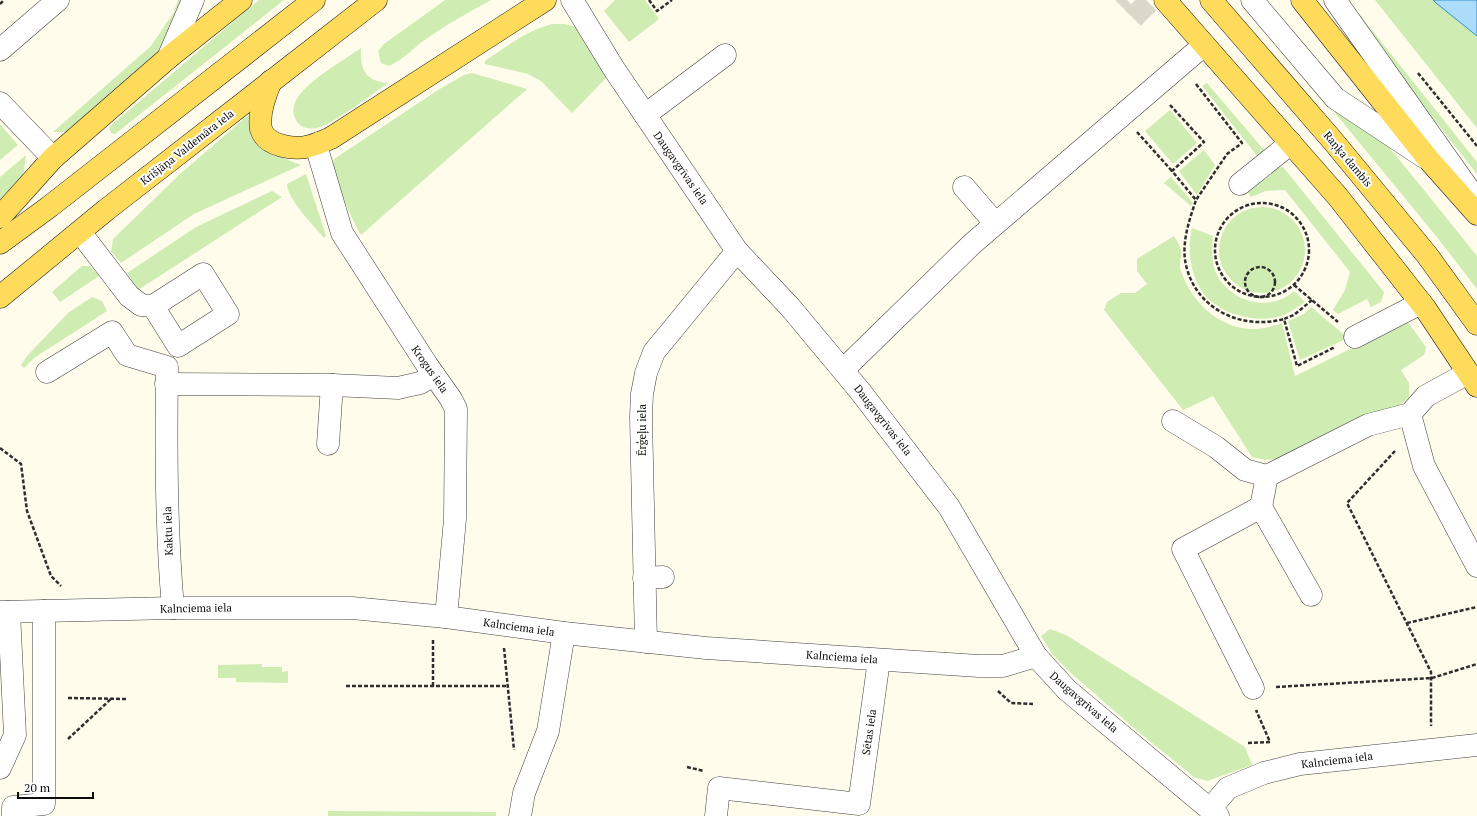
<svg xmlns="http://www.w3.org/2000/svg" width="1477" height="816" viewBox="0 0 1477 816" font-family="'PT Serif',serif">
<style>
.green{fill:#cfecb3}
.water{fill:#addbfa;stroke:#2f8fd6}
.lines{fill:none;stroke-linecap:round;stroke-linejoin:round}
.minor-tunnel{stroke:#dbd8ca;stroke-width:22;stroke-dasharray:22 11;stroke-linecap:butt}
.minor-casing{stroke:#3f3f3f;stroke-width:23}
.major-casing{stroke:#1d1d1d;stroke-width:23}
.path{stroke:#2e2e2e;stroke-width:2.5;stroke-dasharray:4 2;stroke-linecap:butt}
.minor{stroke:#fff;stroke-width:22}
.major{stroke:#ffdb5c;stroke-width:22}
.labels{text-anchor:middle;stroke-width:4;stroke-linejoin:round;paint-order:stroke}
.street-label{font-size:11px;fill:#0c0c0c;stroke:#fff}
</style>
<rect width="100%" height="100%" fill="#fffcec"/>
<g class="green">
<polygon points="178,0 187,0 169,39 154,56 68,132 53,132 151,46 174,12"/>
<polygon points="259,0 284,0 115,134 111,133 109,127"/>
<path d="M445,0H491C471,11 449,23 429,37C415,46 405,59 389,66L381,63L378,51L384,44Z"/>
<polygon points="615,0 645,0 659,19 629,42 604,11"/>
<polygon points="1348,0 1477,162 1477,174 1414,94"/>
<polygon points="1375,0 1433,0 1477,36 1477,128"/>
<path d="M552,24H565L576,27L608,76L572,113L541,81L528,74L485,64V61C506,47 527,30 552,24Z"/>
<path d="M361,48C360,71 366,81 388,83C372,94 333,125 316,128C297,132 287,112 298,97C312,78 341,62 361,48Z"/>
<path d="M472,73L527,89L361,235C348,213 339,188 333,163L334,159L438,90L464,75Z"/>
<polygon points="1207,83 1264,150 1258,157 1202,86"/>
<polygon points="1326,102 1383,140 1424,190 1477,256 1477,289 1436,236"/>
<polygon points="1170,110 1197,143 1173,164 1145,131"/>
<polygon points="253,111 273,154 301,165 194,214 121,263 111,252 113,239 180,174"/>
<polygon points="0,124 18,145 0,160"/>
<polygon points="1204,150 1215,165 1197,195 1179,171"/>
<polygon points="26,155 23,177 0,199 0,177"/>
<polygon points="1283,167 1384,292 1381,302 1371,307 1367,299 1338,314 1333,310 1345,290 1350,272 1285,190 1266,191 1251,197 1245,189 1272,169"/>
<path d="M306,174L326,236L324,238C314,226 287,199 287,184Z"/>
<polygon points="1171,177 1193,203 1191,206 1164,183"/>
<polygon points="272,191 282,197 138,290 127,273 196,227"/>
<circle cx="1262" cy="250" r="43"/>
<path d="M1192,228L1213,236C1212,247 1211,262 1216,273C1229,301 1269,314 1294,291L1305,302C1297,307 1290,313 1281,316C1256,324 1219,314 1203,293C1190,274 1187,250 1192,228Z"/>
<path d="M1174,236C1176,240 1179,243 1180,247C1183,253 1179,262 1180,268C1190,302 1221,331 1257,329C1266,328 1274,326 1282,323L1295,376L1407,321L1426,347L1424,355L1401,370L1409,383V397L1400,405L1281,458L1266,460L1252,457L1213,396L1183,410L1104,310L1107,302L1121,293H1135L1147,284L1137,271V259Z"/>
<polygon points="82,266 90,266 99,276 60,302 52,292"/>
<polygon points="92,297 102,301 107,311 34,358 24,368 21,365 28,355 68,313"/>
<polygon points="1311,307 1348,338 1300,360 1288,321 1304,314"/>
<polygon points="1050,629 1066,635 1245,747 1252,765 1207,781 1194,777 1135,729 1072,674 1053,655 1041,636"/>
<polygon points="262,664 262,667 282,667 282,672 288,671 288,683 236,682 236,678 218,678 218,665"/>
<polygon points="328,811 496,812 496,816 328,816"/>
</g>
<polygon class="water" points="1433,0 1477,0 1477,36 1436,3"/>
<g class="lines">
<g class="minor-tunnel">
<polyline points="1121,6 1127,0"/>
<polyline points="1133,18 1151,0"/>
</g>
<g class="minor-casing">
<g id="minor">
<polyline points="572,0 614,69 737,251 790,307 860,391 949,507 1036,656 1067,690 1218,816"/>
<polyline points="1252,0 1335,98 1424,157"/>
<polyline points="1335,0 1477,201"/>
<polyline points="0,50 58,0"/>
<polyline points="168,58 193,0"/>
<polyline points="0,103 53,158"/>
<polyline points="645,115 725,55"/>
<polyline points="319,143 318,152 342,233 427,365 451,399 456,409 455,519 446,617"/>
<polyline points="1240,184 1291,143"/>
<polyline points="964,187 995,223"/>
<polyline points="80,232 129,296 141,305 153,306 178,346 228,314 203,274 153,306"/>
<polyline points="1355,337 1421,303"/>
<polyline points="843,370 972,244 1204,45"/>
<path d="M47,372L112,332L127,355L167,367C166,448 166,528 173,608"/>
<polyline points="166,384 332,385 398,388 420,383 434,375"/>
<polyline points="1410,414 1424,466 1477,566"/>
<polyline points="1173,421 1216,447 1245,470 1267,476"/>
<polyline points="328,444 332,385"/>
<polyline points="644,578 663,577"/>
<polyline points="1311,595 1261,507 1267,476 1368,425 1410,414 1426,396 1468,373"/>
<polyline points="0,612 173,608 352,608 446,617 564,633 706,648 979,666 1003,666 1036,656"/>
<polyline points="646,642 641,417 642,394 646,373 654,352 737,251"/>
<polyline points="1253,688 1183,549 1261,507"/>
<polyline points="0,768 15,735 9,612"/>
<polyline points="1210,809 1228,788 1264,773 1300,764 1477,745"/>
<polyline points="13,816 13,807 44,804 44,611"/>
<polyline points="520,816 524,793 548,731 564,633"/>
<polyline points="716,816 719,788 859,804 879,660"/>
</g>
</g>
<g class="major-casing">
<g id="major">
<polyline points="1165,0 1338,197 1425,308 1477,386"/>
<polyline points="1211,0 1333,141 1427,255 1477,324"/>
<polyline points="1302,0 1429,160 1477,214"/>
<path d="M271,81C265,95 258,114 261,129C266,147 296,150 310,146C317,144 324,141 331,138L545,0"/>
<polyline points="0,217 53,158 168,58 241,0"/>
<polyline points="0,243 49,207 314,0"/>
<polyline points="0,297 106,210 376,0"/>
</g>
</g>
<g class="path">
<polyline points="649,0 657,11 672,0"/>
<polyline points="0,4 4,0"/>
<polyline points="1418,73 1477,146"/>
<polyline points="1196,84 1242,143 1227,154 1196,200"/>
<path d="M1170,105L1204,142L1172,171L1196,200C1189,221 1180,246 1187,269C1199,311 1243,330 1284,319"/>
<polyline points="1137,132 1172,171"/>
<circle cx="1262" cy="250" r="47"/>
<circle cx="1260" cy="282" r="15"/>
<polyline points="1294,285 1338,322"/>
<polyline points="1312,300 1294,315 1284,319 1297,366 1335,347"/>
<polyline points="0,448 21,464 27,511 51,576 61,586"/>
<polyline points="1395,451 1347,503 1431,672 1431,726"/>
<polyline points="1407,623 1477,607"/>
<polyline points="433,640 433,686"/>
<polyline points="504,648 514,750"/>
<polyline points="346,686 506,686"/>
<polyline points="1276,687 1432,678 1477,664"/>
<polyline points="998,691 1011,703 1033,704"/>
<polyline points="68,698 127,699"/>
<polyline points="68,739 112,698"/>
<polyline points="1248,743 1270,742 1256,710"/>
<polyline points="687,767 704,771"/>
</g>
<use href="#minor" class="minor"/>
<use href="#major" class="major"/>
</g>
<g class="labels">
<g class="street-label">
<text transform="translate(187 147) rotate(-38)" y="4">Krišjāņa Valdemāra iela</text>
<text transform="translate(1348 159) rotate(50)" y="4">Raņķa dambis</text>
<text transform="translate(681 168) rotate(55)" y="4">Daugavgrīvas iela</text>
<text transform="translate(430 369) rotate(55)" y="4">Krogus iela</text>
<text transform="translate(883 420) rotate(52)" y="4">Daugavgrīvas iela</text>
<text transform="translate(642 430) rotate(-90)" y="4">Ērģeļu iela</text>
<text transform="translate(168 531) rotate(-92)" y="4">Kaktu iela</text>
<text transform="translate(196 608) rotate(-1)" y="4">Kalnciema iela</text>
<text transform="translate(519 627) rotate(8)" y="4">Kalnciema iela</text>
<text transform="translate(842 657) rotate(4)" y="4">Kalnciema iela</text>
<text transform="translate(1084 702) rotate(41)" y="4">Daugavgrīvas iela</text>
<text transform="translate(869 732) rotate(-82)" y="4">Sētas iela</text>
<text transform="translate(1337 760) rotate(-7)" y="4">Kalnciema iela</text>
</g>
</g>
<path d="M18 792v6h75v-6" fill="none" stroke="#0c0c0c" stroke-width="2"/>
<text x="24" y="792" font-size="12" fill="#0c0c0c" stroke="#ffffff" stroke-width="3" paint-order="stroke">20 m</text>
</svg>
